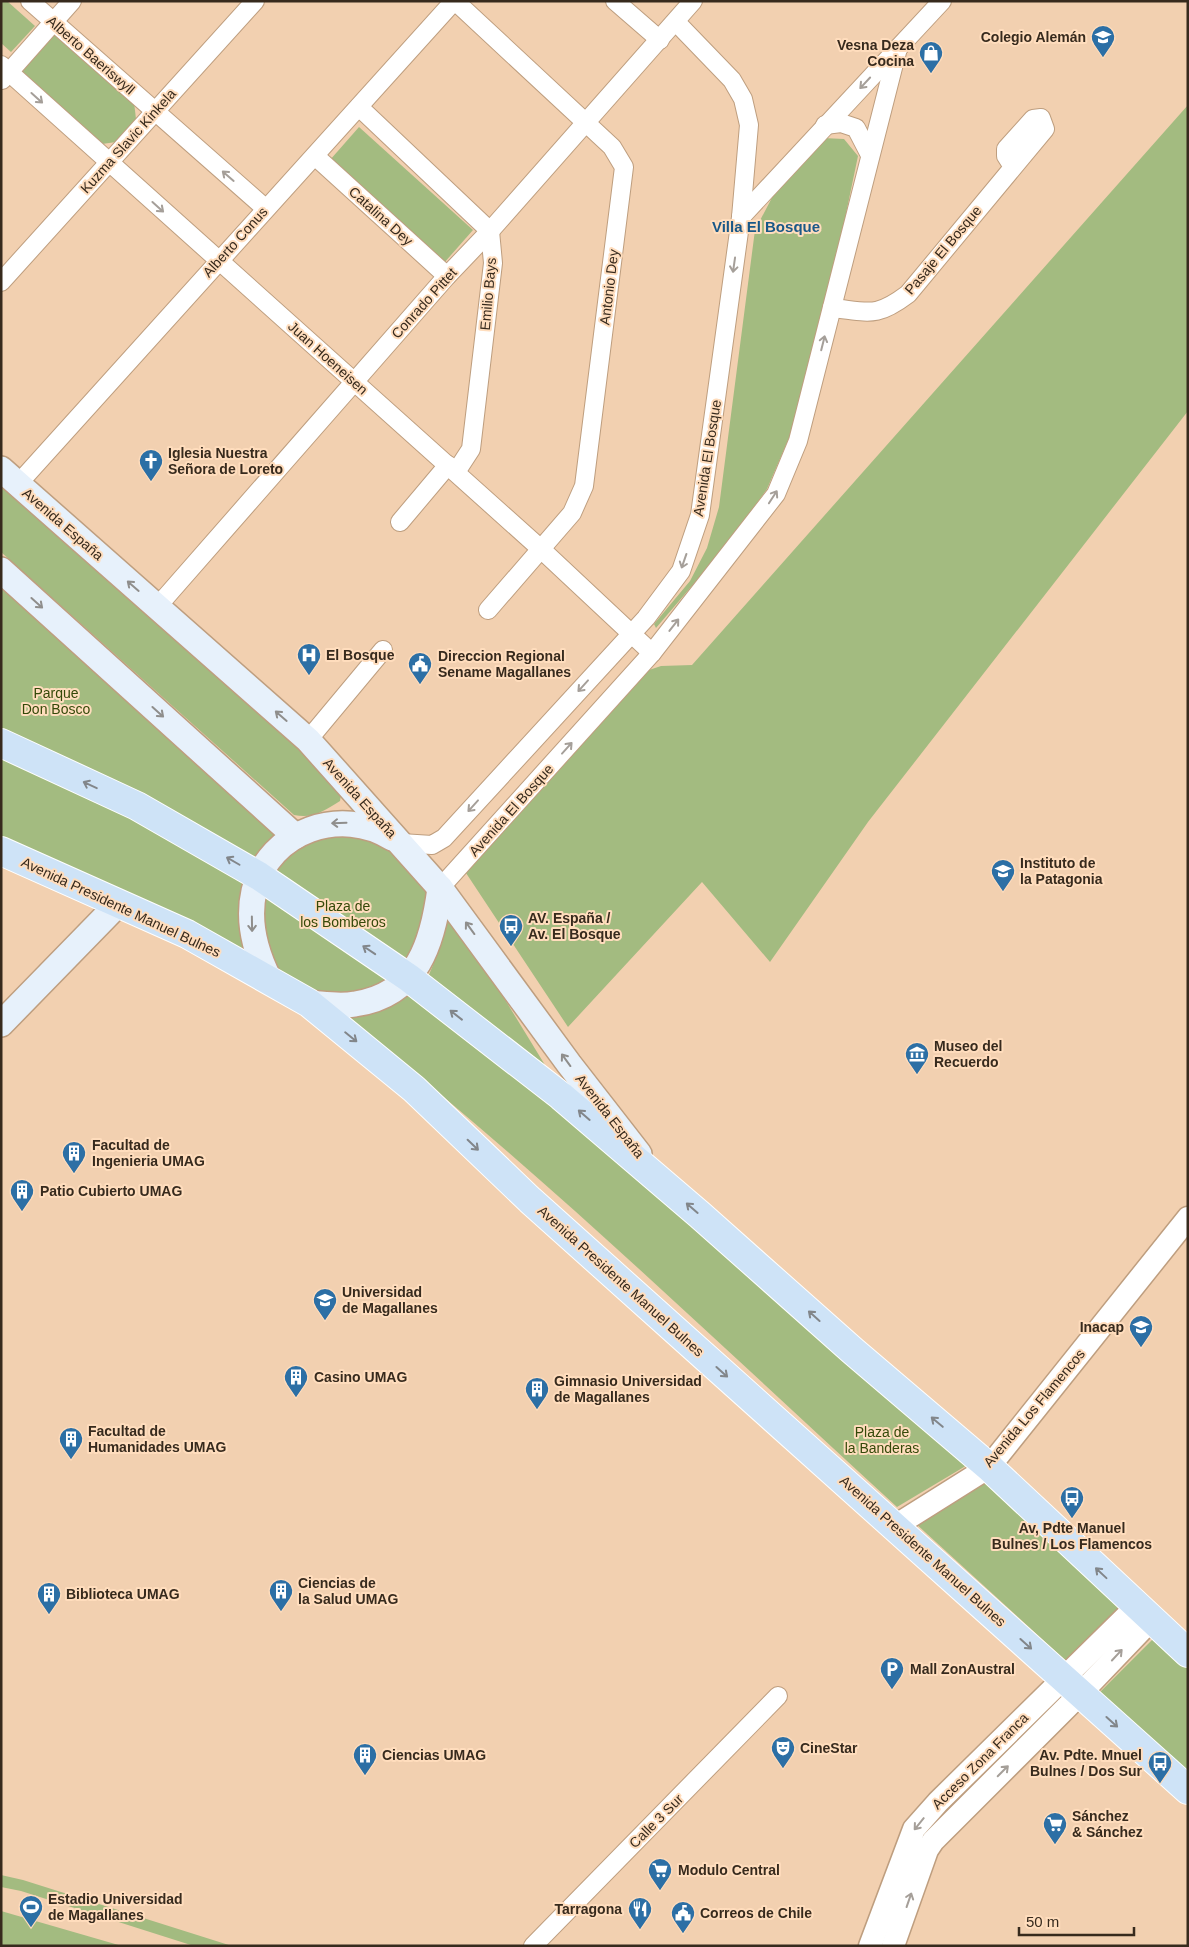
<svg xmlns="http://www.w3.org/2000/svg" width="1189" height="1947" viewBox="0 0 1189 1947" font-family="Arial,sans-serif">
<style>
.green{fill:#a3bb80}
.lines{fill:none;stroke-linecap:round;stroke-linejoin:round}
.minor-casing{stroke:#be9e7f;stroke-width:20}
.tertiary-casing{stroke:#be9e7f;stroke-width:25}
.secondary-casing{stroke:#be9e7f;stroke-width:28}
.primary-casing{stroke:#fff;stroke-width:30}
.minor{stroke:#fff;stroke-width:18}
.tertiary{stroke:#fff;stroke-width:22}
.secondary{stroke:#e7f1fb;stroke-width:25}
.primary{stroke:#cee3f7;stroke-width:28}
.oneway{stroke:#a59f99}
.oneway2{stroke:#8f8e8c}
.oneway3{stroke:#82868a}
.labels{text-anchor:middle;stroke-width:4;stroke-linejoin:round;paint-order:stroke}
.poi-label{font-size:14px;font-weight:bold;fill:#372a1d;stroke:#ffddbd;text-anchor:start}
.street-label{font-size:14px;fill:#372a1d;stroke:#ffddbd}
.park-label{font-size:14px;fill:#354909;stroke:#ffddbd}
.neighbourhood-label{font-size:15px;font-weight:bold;fill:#1a5888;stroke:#ffddbd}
</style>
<rect width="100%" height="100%" fill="#f2d0b0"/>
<g class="green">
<polygon points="1,1 7,1 35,26 11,52 1,43"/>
<polygon points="57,35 134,102 136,119 116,142 102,144 22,72 51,36"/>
<polygon points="1188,105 1188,411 868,822 770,962 702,882 568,1027 466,873 649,670 661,666 692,665"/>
<polygon points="359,127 473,230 444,263 330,160"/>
<polygon points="823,138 844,139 858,156 829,295 795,424 767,489 726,546 656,628 654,624 690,581 707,548 719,507 755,230 776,190"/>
<path d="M1,475L338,778L342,789L340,801C324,811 313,819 294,815L1,552Z"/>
<polygon points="1,581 273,821 274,837 261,856 246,859 1,735"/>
<polygon points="1,750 143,813 243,877 240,916 247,958 1,853"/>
<polygon points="349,827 410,859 426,890 430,908 407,973 345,1001 295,987 270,962 256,912 285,850"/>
<path d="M447,910L452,913L545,1065L428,977C438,954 445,935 447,910Z"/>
<path d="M417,991L622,1154L969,1464L897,1507C716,1341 539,1170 346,1017L380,1011Z"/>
<polygon points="981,1478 1123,1604 1066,1661 914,1522"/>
<polygon points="1159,1633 1188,1658 1188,1778 1097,1695"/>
<polygon points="1,1875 23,1880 232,1946 194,1946 21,1891 1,1887"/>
<polygon points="1,1911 122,1946 1,1946"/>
</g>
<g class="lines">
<g class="minor-casing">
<g id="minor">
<polyline points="30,1 265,208"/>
<polyline points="455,1 612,147 624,167 584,486 572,513 488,610"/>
<polyline points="615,1 660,40"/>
<polyline points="1,65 542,550 652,653"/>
<polyline points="2,80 72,1"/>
<polyline points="359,107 490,231 493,263 471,449 456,472"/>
<polyline points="825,125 841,123 856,128 870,155"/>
<polyline points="315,156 447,276"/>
<polyline points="741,217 942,1"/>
<polyline points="1,282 255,1"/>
<path d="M832,308C870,312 876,318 908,294L1045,129L1041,118L1033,119L1006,149V156L1013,167"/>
<polyline points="18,484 454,1"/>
<polyline points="400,522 448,465"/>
<polyline points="157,607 447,276 490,231 693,1"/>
<polyline points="308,740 383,650"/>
<polyline points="401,843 432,845 444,838 646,618 681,571 700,515 741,217 749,125 743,99 732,80 676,22"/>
<polyline points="440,888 652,653 776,494 798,441 898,48"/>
<polyline points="533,1946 778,1696"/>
</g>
</g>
<g class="tertiary-casing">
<g id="tertiary">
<polyline points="895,1526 989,1467 1188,1218"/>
<polyline points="870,1946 914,1829 938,1802 1136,1607"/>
<polyline points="893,1946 927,1850 933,1841 1080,1694 1151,1620"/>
</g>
</g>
<g class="secondary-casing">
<g id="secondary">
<polyline points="1,469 308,740 440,888 569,1064 639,1154"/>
<polyline points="1,570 295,836"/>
<path d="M269,979C255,951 247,922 254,891C269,830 342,806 392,838"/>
<path d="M309,1003C324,1004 340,1007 355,1004C418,995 433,942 440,888"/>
<polyline points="1,1024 118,904"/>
</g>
</g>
<g class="primary-casing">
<g id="primary">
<polyline points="1,743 137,806 259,876 409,978 561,1096 700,1215 853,1351 989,1467 1188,1653"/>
<polyline points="1,851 187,934 309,1003 414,1089 530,1200 1188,1790"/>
</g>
</g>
<use href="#minor" class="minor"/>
<use href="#tertiary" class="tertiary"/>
<use href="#secondary" class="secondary"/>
<use href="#primary" class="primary"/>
</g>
<defs><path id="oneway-shaft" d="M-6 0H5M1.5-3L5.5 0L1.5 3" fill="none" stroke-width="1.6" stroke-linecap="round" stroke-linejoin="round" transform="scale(1.25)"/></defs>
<g class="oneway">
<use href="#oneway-shaft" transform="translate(865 83) rotate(133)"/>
<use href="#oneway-shaft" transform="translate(37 98) rotate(42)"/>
<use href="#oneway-shaft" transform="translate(228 176) rotate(-139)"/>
<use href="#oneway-shaft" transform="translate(158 207) rotate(42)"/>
<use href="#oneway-shaft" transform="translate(734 265) rotate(98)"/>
<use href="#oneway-shaft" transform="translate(823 343) rotate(-76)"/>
<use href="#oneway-shaft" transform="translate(773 497) rotate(-57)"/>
<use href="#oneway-shaft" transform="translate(684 561) rotate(109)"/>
<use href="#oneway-shaft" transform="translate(674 625) rotate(-52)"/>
<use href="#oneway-shaft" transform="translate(583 686) rotate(132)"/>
<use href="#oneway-shaft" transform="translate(567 748) rotate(-48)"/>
<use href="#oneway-shaft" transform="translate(473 806) rotate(132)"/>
<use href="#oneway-shaft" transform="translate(1117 1655) rotate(-47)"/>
<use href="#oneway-shaft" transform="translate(1003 1771) rotate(-45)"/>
<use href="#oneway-shaft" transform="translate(919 1824) rotate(129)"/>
<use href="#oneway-shaft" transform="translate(909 1900) rotate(-71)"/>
</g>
<g class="oneway2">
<use href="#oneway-shaft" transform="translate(133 586) rotate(-139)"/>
<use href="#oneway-shaft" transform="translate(37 603) rotate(42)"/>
<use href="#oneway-shaft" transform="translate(158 712) rotate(42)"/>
<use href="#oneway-shaft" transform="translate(281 716) rotate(-139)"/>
<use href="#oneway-shaft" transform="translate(339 823) rotate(178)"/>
<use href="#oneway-shaft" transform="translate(252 924) rotate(89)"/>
<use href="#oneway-shaft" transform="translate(470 928) rotate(-126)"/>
<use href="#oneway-shaft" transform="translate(566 1060) rotate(-126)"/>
</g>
<g class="oneway3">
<use href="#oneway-shaft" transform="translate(90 785) rotate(-155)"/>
<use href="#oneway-shaft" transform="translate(233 861) rotate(-150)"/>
<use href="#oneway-shaft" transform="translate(369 950) rotate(-146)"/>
<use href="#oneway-shaft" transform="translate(456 1015) rotate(-142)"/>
<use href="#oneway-shaft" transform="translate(351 1037) rotate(39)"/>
<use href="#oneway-shaft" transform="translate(584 1115) rotate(-139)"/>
<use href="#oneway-shaft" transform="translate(473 1145) rotate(44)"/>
<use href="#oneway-shaft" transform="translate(692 1208) rotate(-139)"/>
<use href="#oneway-shaft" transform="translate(814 1316) rotate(-138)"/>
<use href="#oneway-shaft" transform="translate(722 1372) rotate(42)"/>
<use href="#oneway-shaft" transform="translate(937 1422) rotate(-140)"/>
<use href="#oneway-shaft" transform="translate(1101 1573) rotate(-137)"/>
<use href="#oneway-shaft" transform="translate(1026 1644) rotate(42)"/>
<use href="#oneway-shaft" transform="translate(1112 1722) rotate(42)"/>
</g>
<defs>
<g id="school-pin" transform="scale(1.25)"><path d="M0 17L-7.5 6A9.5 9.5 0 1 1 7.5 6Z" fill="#2c6fa5" stroke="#ffddbd"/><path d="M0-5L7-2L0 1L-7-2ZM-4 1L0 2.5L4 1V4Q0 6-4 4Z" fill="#fff"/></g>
<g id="shop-pin" transform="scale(1.25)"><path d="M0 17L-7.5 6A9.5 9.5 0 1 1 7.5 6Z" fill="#2c6fa5" stroke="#ffddbd"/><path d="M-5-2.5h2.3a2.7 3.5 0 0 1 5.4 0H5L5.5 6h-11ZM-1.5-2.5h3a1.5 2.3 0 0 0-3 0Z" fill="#fff"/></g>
<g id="church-pin" transform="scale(1.25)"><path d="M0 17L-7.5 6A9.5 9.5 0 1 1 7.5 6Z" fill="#2c6fa5" stroke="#ffddbd"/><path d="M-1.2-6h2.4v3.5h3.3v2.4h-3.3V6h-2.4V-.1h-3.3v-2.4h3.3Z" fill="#fff"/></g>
<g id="hospital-pin" transform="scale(1.25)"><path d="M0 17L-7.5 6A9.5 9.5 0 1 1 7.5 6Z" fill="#2c6fa5" stroke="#ffddbd"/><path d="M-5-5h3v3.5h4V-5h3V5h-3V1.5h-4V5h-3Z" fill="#fff"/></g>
<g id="civic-pin" transform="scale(1.25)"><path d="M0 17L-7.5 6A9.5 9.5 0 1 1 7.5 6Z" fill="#2c6fa5" stroke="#ffddbd"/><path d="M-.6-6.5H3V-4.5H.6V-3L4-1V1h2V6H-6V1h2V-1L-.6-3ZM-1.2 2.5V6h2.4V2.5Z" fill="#fff"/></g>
<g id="university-pin" transform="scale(1.25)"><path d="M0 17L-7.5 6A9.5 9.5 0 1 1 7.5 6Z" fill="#2c6fa5" stroke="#ffddbd"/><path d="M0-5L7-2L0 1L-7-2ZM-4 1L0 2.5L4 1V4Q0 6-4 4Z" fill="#fff"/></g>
<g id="bus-pin" transform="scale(1.25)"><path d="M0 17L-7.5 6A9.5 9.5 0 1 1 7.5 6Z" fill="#2c6fa5" stroke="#ffddbd"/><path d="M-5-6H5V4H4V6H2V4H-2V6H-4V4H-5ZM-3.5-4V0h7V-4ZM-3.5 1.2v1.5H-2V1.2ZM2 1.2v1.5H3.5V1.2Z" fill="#fff"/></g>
<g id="museum-pin" transform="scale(1.25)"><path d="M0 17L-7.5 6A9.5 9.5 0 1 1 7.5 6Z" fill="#2c6fa5" stroke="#ffddbd"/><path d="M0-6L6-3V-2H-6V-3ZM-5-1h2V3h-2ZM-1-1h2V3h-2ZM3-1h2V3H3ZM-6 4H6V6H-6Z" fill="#fff"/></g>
<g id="building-pin" transform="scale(1.25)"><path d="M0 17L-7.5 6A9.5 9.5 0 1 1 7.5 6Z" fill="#2c6fa5" stroke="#ffddbd"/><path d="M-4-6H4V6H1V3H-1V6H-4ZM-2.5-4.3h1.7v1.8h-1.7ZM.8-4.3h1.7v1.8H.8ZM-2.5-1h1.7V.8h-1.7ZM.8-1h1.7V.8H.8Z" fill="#fff"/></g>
<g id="parking-pin" transform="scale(1.25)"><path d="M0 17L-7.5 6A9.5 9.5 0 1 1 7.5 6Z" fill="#2c6fa5" stroke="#ffddbd"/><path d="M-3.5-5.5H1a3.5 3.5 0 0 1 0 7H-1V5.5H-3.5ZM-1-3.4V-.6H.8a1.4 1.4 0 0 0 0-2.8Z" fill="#fff"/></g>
<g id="theatre-pin" transform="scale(1.25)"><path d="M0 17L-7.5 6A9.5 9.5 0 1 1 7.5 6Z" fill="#2c6fa5" stroke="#ffddbd"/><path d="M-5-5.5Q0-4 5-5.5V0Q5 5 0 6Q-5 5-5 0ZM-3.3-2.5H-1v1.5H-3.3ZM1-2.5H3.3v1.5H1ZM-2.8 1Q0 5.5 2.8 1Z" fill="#fff"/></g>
<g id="supermarket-pin" transform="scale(1.25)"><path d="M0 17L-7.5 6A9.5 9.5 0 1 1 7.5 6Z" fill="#2c6fa5" stroke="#ffddbd"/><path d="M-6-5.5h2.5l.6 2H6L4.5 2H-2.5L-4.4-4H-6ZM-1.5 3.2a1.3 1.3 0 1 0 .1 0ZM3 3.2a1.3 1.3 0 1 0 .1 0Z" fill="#fff"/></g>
<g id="stadium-pin" transform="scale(1.25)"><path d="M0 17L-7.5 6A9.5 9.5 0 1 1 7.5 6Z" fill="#2c6fa5" stroke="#ffddbd"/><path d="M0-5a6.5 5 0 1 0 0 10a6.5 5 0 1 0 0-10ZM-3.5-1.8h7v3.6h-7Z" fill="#fff"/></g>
<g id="restaurant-pin" transform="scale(1.25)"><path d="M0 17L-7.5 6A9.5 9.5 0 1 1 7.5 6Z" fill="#2c6fa5" stroke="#ffddbd"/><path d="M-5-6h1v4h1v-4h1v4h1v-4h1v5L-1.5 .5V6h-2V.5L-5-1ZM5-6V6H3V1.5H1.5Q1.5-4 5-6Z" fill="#fff"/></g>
</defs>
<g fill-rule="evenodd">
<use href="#school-pin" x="1103" y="37"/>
<use href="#shop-pin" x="931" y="53"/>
<use href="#church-pin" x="151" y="461"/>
<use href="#hospital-pin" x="309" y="655"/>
<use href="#civic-pin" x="420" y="664"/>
<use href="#university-pin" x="1003" y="871"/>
<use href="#bus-pin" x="511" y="926"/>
<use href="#museum-pin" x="917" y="1054"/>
<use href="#building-pin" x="74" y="1153"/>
<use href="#building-pin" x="22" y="1191"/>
<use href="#university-pin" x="325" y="1300"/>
<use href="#university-pin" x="1141" y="1327"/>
<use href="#building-pin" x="296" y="1377"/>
<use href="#building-pin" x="537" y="1389"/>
<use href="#building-pin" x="71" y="1439"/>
<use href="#bus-pin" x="1072" y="1498"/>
<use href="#building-pin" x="281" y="1591"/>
<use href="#building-pin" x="49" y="1594"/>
<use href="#parking-pin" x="892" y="1669"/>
<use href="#theatre-pin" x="783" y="1748"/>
<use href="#building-pin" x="365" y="1755"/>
<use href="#bus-pin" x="1160" y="1763"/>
<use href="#supermarket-pin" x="1055" y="1824"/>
<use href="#supermarket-pin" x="660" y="1870"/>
<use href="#stadium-pin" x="31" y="1907"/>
<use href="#restaurant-pin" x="640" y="1909"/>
<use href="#civic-pin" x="683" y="1913"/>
</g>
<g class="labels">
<g class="poi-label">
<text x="1086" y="42" text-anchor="end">Colegio Alemán</text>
<text x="914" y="50" text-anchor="end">Vesna Deza<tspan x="914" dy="16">Cocina</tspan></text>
<text x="168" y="458">Iglesia Nuestra<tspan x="168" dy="16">Señora de Loreto</tspan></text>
<text x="326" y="660">El Bosque</text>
<text x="438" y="661">Direccion Regional<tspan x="438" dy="16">Sename Magallanes</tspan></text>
<text x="1020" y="868">Instituto de<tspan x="1020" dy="16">la Patagonia</tspan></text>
<text x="528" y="923">AV. España /<tspan x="528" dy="16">Av. El Bosque</tspan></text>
<text x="934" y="1051">Museo del<tspan x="934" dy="16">Recuerdo</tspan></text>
<text x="92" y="1150">Facultad de<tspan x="92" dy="16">Ingenieria UMAG</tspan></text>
<text x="40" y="1196">Patio Cubierto UMAG</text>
<text x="342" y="1297">Universidad<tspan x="342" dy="16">de Magallanes</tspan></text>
<text x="1124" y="1332" text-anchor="end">Inacap</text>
<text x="314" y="1382">Casino UMAG</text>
<text x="554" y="1386">Gimnasio Universidad<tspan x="554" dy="16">de Magallanes</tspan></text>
<text x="88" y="1436">Facultad de<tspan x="88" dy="16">Humanidades UMAG</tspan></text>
<text x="1072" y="1533" text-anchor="middle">Av, Pdte Manuel<tspan x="1072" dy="16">Bulnes / Los Flamencos</tspan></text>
<text x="298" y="1588">Ciencias de<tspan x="298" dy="16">la Salud UMAG</tspan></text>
<text x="66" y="1599">Biblioteca UMAG</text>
<text x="910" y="1674">Mall ZonAustral</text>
<text x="800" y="1753">CineStar</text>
<text x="382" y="1760">Ciencias UMAG</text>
<text x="1142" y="1760" text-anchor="end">Av. Pdte. Mnuel<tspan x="1142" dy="16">Bulnes / Dos Sur</tspan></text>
<text x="1072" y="1821">Sánchez<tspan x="1072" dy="16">&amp; Sánchez</tspan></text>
<text x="678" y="1875">Modulo Central</text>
<text x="48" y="1904">Estadio Universidad<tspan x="48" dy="16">de Magallanes</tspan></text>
<text x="622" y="1914" text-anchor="end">Tarragona</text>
<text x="700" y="1918">Correos de Chile</text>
</g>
<g class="street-label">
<text transform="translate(91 55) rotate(41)" y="5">Alberto Baeriswyll</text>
<text transform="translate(128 141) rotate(-48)" y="5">Kuzma Slavic Kinkela</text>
<text transform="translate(381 216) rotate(42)" y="5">Catalina Dey</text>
<text transform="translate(235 242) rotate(-48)" y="5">Alberto Conus</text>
<text transform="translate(943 250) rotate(-50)" y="5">Pasaje El Bosque</text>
<text transform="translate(609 287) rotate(-83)" y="5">Antonio Dey</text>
<text transform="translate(488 294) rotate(-85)" y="5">Emilio Bays</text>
<text transform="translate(424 303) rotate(-48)" y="5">Conrado Pittet</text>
<text transform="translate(328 358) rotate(42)" y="5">Juan Hoeneisen</text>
<text transform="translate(707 458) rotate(-81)" y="5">Avenida El Bosque</text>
<text transform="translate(63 524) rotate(41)" y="5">Avenida España</text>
<text transform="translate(360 798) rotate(48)" y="5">Avenida España</text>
<text transform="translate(511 810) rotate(-48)" y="5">Avenida El Bosque</text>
<text transform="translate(121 907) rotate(25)" y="5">Avenida Presidente Manuel Bulnes</text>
<text transform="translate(610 1116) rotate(52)" y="5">Avenida España</text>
<text transform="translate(621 1281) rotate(42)" y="5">Avenida Presidente Manuel Bulnes</text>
<text transform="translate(1034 1408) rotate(-50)" y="5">Avenida Los Flamencos</text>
<text transform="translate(923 1551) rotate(42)" y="5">Avenida Presidente Manuel Bulnes</text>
<text transform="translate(980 1761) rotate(-45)" y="5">Acceso Zona Franca</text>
<text transform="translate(656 1821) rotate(-45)" y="5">Calle 3 Sur</text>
</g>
<g class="park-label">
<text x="56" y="698">Parque<tspan x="56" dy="16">Don Bosco</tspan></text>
<text x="343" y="911">Plaza de<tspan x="343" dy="16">los Bomberos</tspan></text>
<text x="882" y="1437">Plaza de<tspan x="882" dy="16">la Banderas</tspan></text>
</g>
<g class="neighbourhood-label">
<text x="766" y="232">Villa El Bosque</text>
</g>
</g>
<rect width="1189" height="1947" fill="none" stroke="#372a1d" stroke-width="5"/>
<path d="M1019 1927v8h115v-8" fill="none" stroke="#372a1d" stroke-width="2.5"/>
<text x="1026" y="1927" font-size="15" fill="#372a1d" stroke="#ffddbd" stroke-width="4" paint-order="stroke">50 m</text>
</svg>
